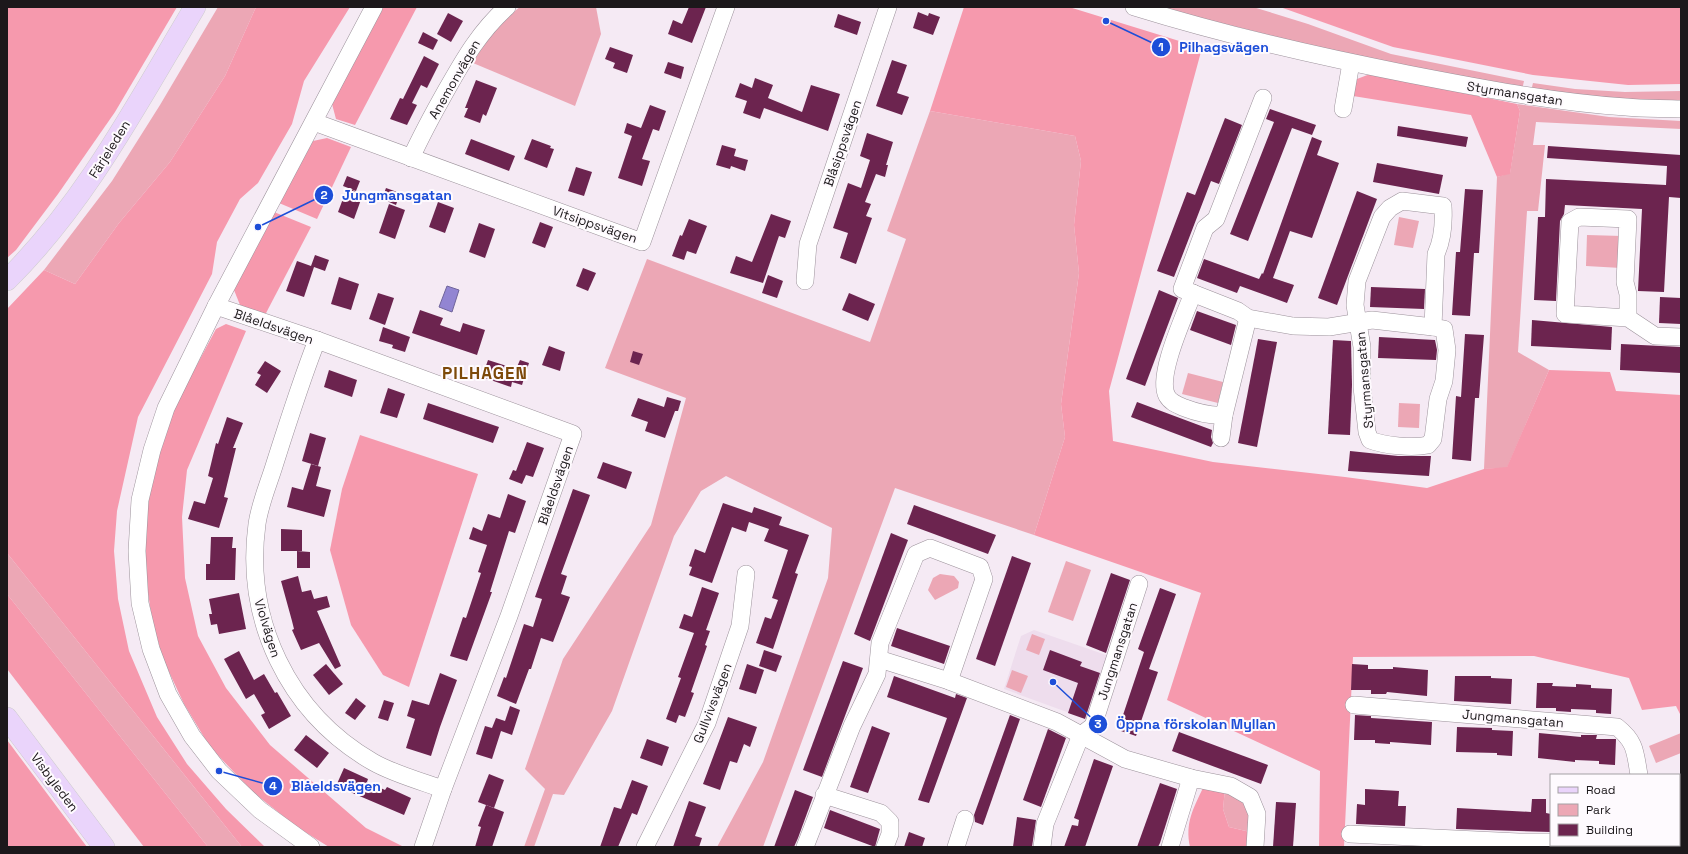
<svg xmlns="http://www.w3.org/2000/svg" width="1688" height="854" viewBox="0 0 1688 854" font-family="'Space Grotesk',sans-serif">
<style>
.built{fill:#eedded}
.green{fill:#eca7b5}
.forest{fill:#f699ad}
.water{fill:#9285d2;stroke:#6f649b}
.building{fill:#6c244f}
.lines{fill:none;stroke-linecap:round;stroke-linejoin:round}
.minor-casing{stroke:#9c929b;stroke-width:18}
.major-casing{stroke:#cdcccd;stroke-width:22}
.minor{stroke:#fff;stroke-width:17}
.major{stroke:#ead4fb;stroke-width:21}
.labels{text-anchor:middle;stroke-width:4;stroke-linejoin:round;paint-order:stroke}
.street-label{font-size:13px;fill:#1c181b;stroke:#fefafe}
.district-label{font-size:17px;font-weight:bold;letter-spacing:1px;fill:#7d4909;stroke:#fefafe}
.leader{fill:none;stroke:#1d4ed8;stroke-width:1.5}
.callout-dot{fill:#1d4ed8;stroke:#fefafe;stroke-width:1.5}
.mark-label{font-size:12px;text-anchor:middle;font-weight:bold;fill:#fff}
.callout-label{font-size:14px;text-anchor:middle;font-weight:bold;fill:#1d4ed8;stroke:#fefafe;stroke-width:4;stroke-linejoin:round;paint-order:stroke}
</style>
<rect width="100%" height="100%" fill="#f5eaf4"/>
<polygon class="built" points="1034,630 1109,656 1086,719 1004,689 1021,636"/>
<g class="green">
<polygon points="218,7 256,7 225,76 170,162 119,223 75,284 44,270 112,181 160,105"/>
<path d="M520,7H596L601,34L575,106L473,63C488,36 496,26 520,7Z"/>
<polygon points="1157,7 1253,7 1308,24 1391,54 1524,81 1522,90 1369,60"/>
<polygon points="1533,83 1575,89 1625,92 1681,91 1681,105 1531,91"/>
<polygon points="1517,104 1609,117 1681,121 1681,129 1536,122 1533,145 1545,145 1538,211 1527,211 1518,352 1549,370 1507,468 1484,469 1497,177 1510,173 1520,111"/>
<polygon points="930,111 1075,136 1081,161 1074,225 1079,273 1061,404 1065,437 1034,535 895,488 763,847 717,847 763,762 828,578 832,528 726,476 701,491 674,536 612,711 564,795 553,794 534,847 524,847 545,789 525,769 563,659 651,525 686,398 605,368 647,259 870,342 906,239 887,231"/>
<polygon points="1399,217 1419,221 1413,248 1394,245"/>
<polygon points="1587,235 1622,236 1621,268 1586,266"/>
<polygon points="1188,373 1223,382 1218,403 1182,394"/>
<polygon points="1399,403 1420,404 1419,428 1398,427"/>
<polygon points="7,553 242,847 208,847 7,594"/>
<polygon points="1066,561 1091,570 1073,621 1048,612"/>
<polygon points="940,574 954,576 959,582 958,588 935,600 928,590 933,578"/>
<polygon points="1032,634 1045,639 1039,655 1026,650"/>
<polygon points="1012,670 1028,676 1021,693 1006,687"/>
<polygon points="1681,733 1681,753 1656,763 1649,746"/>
<path d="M1225,789C1252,801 1251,803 1250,832L1229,827L1223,809Z"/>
</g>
<g class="forest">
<polygon points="7,7 177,7 115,112 58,194 16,250 7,258"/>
<polygon points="256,7 350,7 304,81 292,124 258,183 240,199 217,242 212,274 138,417 117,511 114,551 118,599 129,651 157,717 187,764 226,809 265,847 242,847 7,553 7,309 44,270 75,284 119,223 170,162 225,76"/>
<polygon points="383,7 417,7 355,125 336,119 332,104"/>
<polygon points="964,7 1069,7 1202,48 1109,391 1113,441 1213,462 1345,477 1427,488 1484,469 1507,467 1549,370 1610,372 1616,391 1681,395 1681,716 1676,706 1642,710 1629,678 1534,656 1353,657 1344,847 1319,847 1320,771 1167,700 1201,593 1034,535 1065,437 1061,404 1079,273 1074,225 1081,161 1075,136 930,111"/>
<polygon points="1280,7 1681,7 1681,84 1628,85 1533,75 1393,47"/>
<polygon points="1370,74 1517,104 1520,111 1510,174 1497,177 1471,115 1353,96 1357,79"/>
<polygon points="327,138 351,147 317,219 279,203 313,141"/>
<polygon points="274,212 311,227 265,315 240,305 234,290"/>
<polygon points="226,324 246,331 187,470 182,517 185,578 198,636 226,688 270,745 366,828 404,847 329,847 297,827 254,793 210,747 184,704 163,659 152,620 144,565 146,512 157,456 175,406 216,329"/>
<polygon points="360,435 478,474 409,687 383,675 351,625 330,550 342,489"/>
<polygon points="7,594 208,847 144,847 7,669"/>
<polygon points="7,740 87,847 7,847"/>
<path d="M1203,788L1225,789L1223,809L1229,827L1250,832L1249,847H1190C1185,823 1193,809 1203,788Z"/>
</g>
<polygon class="water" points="447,286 459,290 452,312 439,307"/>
<g class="building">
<polygon points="689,7 706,7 692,43 668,34 673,20 682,24"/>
<polygon points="918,12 928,16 929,13 940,17 933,35 913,28"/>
<polygon points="448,13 463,21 451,42 437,34"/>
<polygon points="838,14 861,22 857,35 834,27"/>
<polygon points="423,32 438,40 433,50 418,43"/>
<polygon points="610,47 633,55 627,73 613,68 615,63 605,59"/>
<polygon points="424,56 439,64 427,88 421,85 412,103 417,105 407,125 390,119 400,98 403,99"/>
<polygon points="892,60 907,65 897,93 909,97 902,115 876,106"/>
<polygon points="668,62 684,67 681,79 664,73"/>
<polygon points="755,78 773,85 768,98 802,112 811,85 840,94 828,131 764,108 760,119 743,113 747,101 735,97 740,83 752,88"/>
<polygon points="476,80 497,88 486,116 483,114 480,123 464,117 468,108 465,108"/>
<polygon points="650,105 666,111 659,131 653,129 642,159 650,161 642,186 618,178 632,136 624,133 627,123 641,128"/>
<polygon points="1270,109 1316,125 1312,135 1292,128 1248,241 1230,234 1274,122 1266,119"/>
<polygon points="1225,118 1242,125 1219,184 1211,181 1174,277 1157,271 1187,192 1195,195"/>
<polygon points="1398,126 1468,137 1466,147 1397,136"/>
<polygon points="867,133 893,142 886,165 888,165 885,177 876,174 865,202 871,204 866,216 872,218 856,264 840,258 848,233 833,228 848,183 861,188 870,160 860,156"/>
<polygon points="1312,137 1322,141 1317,155 1339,163 1312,238 1290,231 1273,278 1294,285 1287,303 1240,286 1237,293 1197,278 1204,259 1259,279 1262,273 1263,274"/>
<polygon points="471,139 515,156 509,171 465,154"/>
<polygon points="532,139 551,146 550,148 554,149 547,168 524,159"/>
<polygon points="722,145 736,149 734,156 748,160 745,171 731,166 730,169 716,165"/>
<polygon points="1548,146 1681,155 1681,198 1669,197 1664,292 1638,291 1642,209 1565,205 1564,214 1560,221 1556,301 1534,300 1538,217 1545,217 1546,179 1666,185 1667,166 1547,158"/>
<polygon points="1377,163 1443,175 1439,194 1373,182"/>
<polygon points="576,167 592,172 584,196 568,191"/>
<polygon points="347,176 360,181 356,191 343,186"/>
<polygon points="347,188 363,194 354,219 338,212"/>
<polygon points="386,188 400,193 396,205 382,199"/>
<polygon points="1465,189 1483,190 1479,253 1474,253 1470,316 1452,315 1456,252 1460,252"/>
<polygon points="1357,191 1377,199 1337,305 1318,298"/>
<polygon points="438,202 454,208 445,233 429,227"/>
<polygon points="389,204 405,210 395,239 379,233"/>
<polygon points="771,214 791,221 785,238 779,236 763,283 730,273 736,256 752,262"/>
<polygon points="689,219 707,226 696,254 687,251 684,260 672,256 680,235 682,236"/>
<polygon points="540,222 553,227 545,248 532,243"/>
<polygon points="479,223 495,229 485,258 469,252"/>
<polygon points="315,255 329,260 325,271 314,267 304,297 286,291 297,261 311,266"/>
<polygon points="583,268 596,273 588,291 576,286"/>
<polygon points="768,275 783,281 777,298 762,293"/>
<polygon points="339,277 359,284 351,310 331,304"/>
<polygon points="1371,287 1425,289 1424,309 1370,307"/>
<polygon points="1159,290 1178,298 1145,386 1126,379"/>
<polygon points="378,293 394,298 385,325 369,319"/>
<polygon points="849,293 875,304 868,321 842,310"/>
<polygon points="1660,297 1681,298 1681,324 1659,323"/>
<polygon points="420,310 443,318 440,325 460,332 463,323 485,330 477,355 412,333"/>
<polygon points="1197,311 1236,325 1231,345 1190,330"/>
<polygon points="1532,320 1612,327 1611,350 1531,346"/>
<polygon points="383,327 410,337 405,352 392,348 393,345 379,341"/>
<polygon points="1465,334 1484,335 1479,398 1475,398 1471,461 1452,459 1456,396 1461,397"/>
<polygon points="1379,337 1435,340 1437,350 1436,360 1378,358"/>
<polygon points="1258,339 1277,342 1257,447 1238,443"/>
<polygon points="1333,340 1351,341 1352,385 1350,435 1328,434"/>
<polygon points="1621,344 1681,347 1681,373 1620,370"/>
<polygon points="549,346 565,352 560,371 542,365"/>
<polygon points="633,351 643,354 639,365 630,362"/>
<polygon points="488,360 516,369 520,360 529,363 522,385 512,382 511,387 482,377"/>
<polygon points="265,361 281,371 267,393 255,385 261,375 257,373"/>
<polygon points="329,370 357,380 352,397 324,387"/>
<polygon points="388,388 405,394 397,418 380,413"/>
<polygon points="667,397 681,401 678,411 675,411 665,438 645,431 648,422 631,416 638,398 664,407"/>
<polygon points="1137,402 1212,430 1211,437 1213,443 1211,447 1131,417"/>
<polygon points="428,403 499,427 493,443 423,419"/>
<polygon points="227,417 243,423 233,448 236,448 224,497 228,498 219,528 188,519 194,501 205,504 213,478 208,476 211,464 216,443 218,444"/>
<polygon points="310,433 326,438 318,466 302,461"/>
<polygon points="527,442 544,448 533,477 526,475 522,484 509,479 513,470 516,471"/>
<polygon points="1350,451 1398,456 1431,456 1429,476 1348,471"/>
<polygon points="603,462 632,472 626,489 597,478"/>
<polygon points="311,464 321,467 316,486 331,490 324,517 287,507 292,487 303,490"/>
<polygon points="573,489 590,495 561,574 567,576 561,594 570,597 553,642 541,638 531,669 529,669 516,704 497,696 504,677 506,678 524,624 533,627 542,599 535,597"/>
<polygon points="508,494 526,501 515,533 509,531 490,592 492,592 467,661 450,656 463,617 466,618 481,573 478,572 487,545 469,539 473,527 482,531 488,514 500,518"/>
<polygon points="723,503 752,513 754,507 782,517 779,525 809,535 795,573 798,574 773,649 756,643 765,617 771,619 778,600 772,598 788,550 764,541 769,529 749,522 746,532 732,527 712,583 689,575 692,567 689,566 695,549 705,553"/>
<polygon points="914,505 996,535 988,554 907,524"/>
<polygon points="281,529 302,530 302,551 281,551"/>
<polygon points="891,533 908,540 870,641 854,634"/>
<polygon points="211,537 233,537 232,548 236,548 235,580 206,580 206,564 210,564"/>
<polygon points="297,551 310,552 310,568 297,568"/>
<polygon points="1012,556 1031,563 995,666 976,659"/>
<polygon points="1111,573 1130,580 1106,653 1086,645"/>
<polygon points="298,576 302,592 311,590 314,599 327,596 330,607 317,611 341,666 335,669 319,643 301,650 292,630 294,629 292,621 294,620 292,621 281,581"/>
<polygon points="702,587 719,593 706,630 710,631 705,645 707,646 691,692 694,693 685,717 679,715 676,723 666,719 681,678 678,677 694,633 679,628 684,614 692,617"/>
<polygon points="1160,588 1176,594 1149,669 1158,672 1136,736 1118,730 1144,652 1138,649"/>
<polygon points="239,593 246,629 219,634 217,624 211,625 209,614 212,614 209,599"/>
<polygon points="897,628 950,646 944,664 891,646"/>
<polygon points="764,650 782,656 776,672 759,666"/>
<polygon points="1050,650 1082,662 1080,666 1100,673 1085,719 1068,713 1078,683 1043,670"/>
<polygon points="239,651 254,680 264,674 275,693 277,692 291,716 269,729 261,715 265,713 254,694 246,699 224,659"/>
<polygon points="843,661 863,668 822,777 803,770"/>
<polygon points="326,664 343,684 329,695 313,675"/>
<polygon points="747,664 764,670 756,694 739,689"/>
<polygon points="1352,664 1368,665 1368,669 1393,669 1393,667 1428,670 1427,696 1387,692 1386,694 1371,694 1371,690 1351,690"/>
<polygon points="440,673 457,680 440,727 431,756 406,748 415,719 407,716 412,700 429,705"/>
<polygon points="894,676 955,698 956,694 967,698 929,803 918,800 947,718 887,697"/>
<polygon points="1455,676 1491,676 1491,678 1512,679 1511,704 1454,701"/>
<polygon points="1537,683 1553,683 1552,686 1576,687 1576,684 1591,685 1591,688 1612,689 1611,714 1596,713 1596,710 1571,709 1571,712 1556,711 1556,708 1536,708"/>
<polygon points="356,698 366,706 355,720 345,713"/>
<polygon points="384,700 394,703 388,721 378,718"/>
<polygon points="510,706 520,710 512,735 501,731 492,759 476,754 485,726 492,728 496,718 505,721"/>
<polygon points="1010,715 1020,719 983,825 975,822 974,815"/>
<polygon points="1355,715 1371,716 1371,718 1432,722 1431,745 1390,742 1390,744 1375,743 1375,740 1354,740"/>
<polygon points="728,717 757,727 750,747 744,744 737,763 730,761 720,790 703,784"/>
<polygon points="872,726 890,733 868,793 850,787"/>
<polygon points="1457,727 1492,728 1492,730 1513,731 1512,756 1497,755 1497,753 1456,752"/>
<polygon points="1048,729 1066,738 1041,807 1023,800"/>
<polygon points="1179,732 1268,765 1261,784 1172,751"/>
<polygon points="1539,733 1581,737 1581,735 1597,735 1596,739 1616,739 1615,765 1599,764 1599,761 1575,760 1575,762 1538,758"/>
<polygon points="306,735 329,753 317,768 294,750"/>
<polygon points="647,739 669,747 662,766 640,758"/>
<polygon points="1094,759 1113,766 1085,847 1064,847 1072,825 1078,826 1079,820 1074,818"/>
<polygon points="344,768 368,779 367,782 385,790 387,787 411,798 404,815 336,786"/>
<polygon points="489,774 504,780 494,808 478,802"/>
<polygon points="632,780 648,786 637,815 632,813 618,847 600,847 614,807 621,809"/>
<polygon points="1160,783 1177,789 1160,843 1158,847 1137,847"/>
<polygon points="1365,789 1399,791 1398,806 1406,806 1405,826 1356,824 1357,804 1365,805"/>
<polygon points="795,790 813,797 798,838 794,847 774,847"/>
<polygon points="1532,799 1546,799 1546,813 1551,814 1551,832 1456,829 1457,808 1531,812"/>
<polygon points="689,801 706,807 695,836 702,838 699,847 673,847"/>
<polygon points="1276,802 1296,803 1293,847 1273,847"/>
<polygon points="486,805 504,812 492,847 475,847 481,827 478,826"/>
<polygon points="830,810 880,829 875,847 824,828"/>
<polygon points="1017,817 1036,820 1032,847 1013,847"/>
<polygon points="909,832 925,838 922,847 904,847"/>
</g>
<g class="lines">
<g class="minor-casing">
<g id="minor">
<path d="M1134,7C1224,35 1316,56 1408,74C1480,88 1553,102 1626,107C1644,109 1663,108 1681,109"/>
<polyline points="1263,98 1216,219 1205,228 1182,289 1238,311 1248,318 1293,326 1329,327 1372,320 1433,327"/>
<polyline points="1343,109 1351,63"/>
<polyline points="314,122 642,242 726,7"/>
<path d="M411,158C422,134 434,112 447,89C464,59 480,31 507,7"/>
<path d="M1402,201L1443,206C1444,223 1443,239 1436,254L1433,327L1444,329L1447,350L1444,381L1438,399L1433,439L1428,445C1413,448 1385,446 1370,440L1367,432L1362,387V347L1355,305L1357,281L1382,217L1390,208Z"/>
<polyline points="805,281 808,244 888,7"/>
<path d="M1193,293C1185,315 1156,376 1167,396C1171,403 1178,405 1185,408C1198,413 1209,416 1224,415L1248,318"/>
<polyline points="216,306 317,340 573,434 509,616 443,789 423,847"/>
<polyline points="1628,318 1628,294 1625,282 1628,219 1579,217 1570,222 1565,314 1628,318 1655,336 1681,337"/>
<path d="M317,340C301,381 288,422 275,463C269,483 260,503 257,524C244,620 288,713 373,762C394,774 420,781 443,789"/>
<polyline points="1221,438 1224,415"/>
<polyline points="879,659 949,681 1057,722 1125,759 1191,778"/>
<path d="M1354,705L1617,727C1636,742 1635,752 1639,775"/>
<polyline points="824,795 881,813 890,822 890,834 885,847"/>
<polyline points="1679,823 1681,822"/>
<polyline points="1350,834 1519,842 1551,842"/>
<polyline points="311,847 260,810 219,771 192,736 168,694 151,649 140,603 137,551 140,500 152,450 166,408 216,306 374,7"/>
<polyline points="645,847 707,723 740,626 746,574"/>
<polyline points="805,847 852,726 877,674 880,643 916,554 930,548 980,567 984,579 949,681"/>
<polyline points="956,847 965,819"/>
<polyline points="1042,847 1045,824 1081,735 1093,726 1139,584"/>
<polyline points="1170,847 1191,778 1231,786 1250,797 1257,814 1255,847"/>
</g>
</g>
<g class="major-casing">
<g id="major">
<path d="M7,280C86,202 138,102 195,7"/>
<polyline points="7,718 104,847"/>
</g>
</g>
<use href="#minor" class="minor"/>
<use href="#major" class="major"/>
</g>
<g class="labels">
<g class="street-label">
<text transform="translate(454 79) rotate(-60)" y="5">Anemonvägen</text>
<text transform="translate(1515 93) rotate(9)" y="5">Styrmansgatan</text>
<text transform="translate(842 143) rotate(-71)" y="5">Blåsippsvägen</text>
<text transform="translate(109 149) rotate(-58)" y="5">Färjeleden</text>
<text transform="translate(595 224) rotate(19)" y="5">Vitsippsvägen</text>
<text transform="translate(274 326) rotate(19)" y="5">Blåeldsvägen</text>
<text transform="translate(1364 380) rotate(-95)" y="5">Styrmansgatan</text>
<text transform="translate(555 485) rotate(-71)" y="5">Blåeldsvägen</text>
<text transform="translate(268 628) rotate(73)" y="5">Violvägen</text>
<text transform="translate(1117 651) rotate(-72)" y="5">Jungmansgatan</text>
<text transform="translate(712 703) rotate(-69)" y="5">Gullvivsvägen</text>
<text transform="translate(1513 718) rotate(5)" y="5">Jungmansgatan</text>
<text transform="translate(55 782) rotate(53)" y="5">Visbyleden</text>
</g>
<g class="district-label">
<text x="485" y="379">PILHAGEN</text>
</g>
</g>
<path class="leader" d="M1106 21L1161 47M258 227L324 195M1053 682L1098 724M219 771L273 786"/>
<g class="callout-dot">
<circle cx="1106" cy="21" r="4"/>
<circle cx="258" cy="227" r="4"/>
<circle cx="1053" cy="682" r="4"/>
<circle cx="219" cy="771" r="4"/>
<circle cx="1161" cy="47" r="10"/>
<circle cx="324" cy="195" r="10"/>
<circle cx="1098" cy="724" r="10"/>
<circle cx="273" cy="786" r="10"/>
</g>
<g class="mark-label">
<text x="1161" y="51">1</text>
<text x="324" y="199">2</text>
<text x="1098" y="728">3</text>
<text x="273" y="790">4</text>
</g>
<g class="callout-label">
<text x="1224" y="52">Pilhagsvägen</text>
<text x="397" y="200">Jungmansgatan</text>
<text x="1196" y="729">Öppna förskolan Myllan</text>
<text x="336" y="791">Blåeldsvägen</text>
</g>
<rect width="1688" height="854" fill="none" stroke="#1c181b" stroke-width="16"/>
<rect x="1550" y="774" width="130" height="72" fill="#fefafe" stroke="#a4a0a3"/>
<rect x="1558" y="787" width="20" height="6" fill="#ead4fb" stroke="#a4a0a3"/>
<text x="1586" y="794" font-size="12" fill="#1c181b">Road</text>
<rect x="1558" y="804" width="20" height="12" fill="#eca7b5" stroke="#a4a0a3"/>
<text x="1586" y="814" font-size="12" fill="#1c181b">Park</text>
<rect x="1558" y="824" width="20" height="12" fill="#6c244f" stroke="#a4a0a3"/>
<text x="1586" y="834" font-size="12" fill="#1c181b">Building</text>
</svg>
